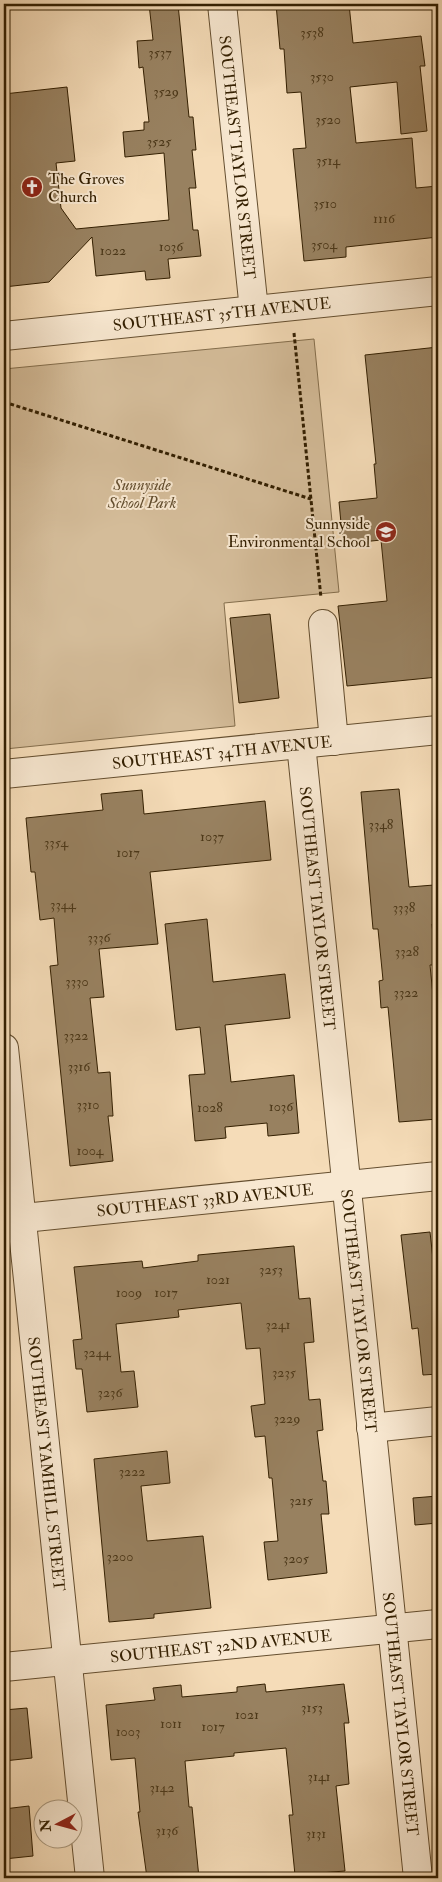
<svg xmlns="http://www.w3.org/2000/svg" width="442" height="1882" viewBox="0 0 442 1882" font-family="'IM FELL Double Pica',serif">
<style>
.green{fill:#d4bc99;stroke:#846e4d}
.building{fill:#988160;stroke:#331f01}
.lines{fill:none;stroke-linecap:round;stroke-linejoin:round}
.minor-casing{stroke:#644e2f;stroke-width:30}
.path{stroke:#331f01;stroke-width:3;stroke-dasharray:4 2.5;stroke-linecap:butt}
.minor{stroke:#f8e8d1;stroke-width:28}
.labels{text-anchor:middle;stroke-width:4;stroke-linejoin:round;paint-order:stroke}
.number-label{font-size:14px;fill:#4c3819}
.street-label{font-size:16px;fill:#331f01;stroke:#f8e8d1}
.poi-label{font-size:16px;fill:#331f01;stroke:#f8e8d1;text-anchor:start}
.park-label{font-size:16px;font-style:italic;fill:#634e2f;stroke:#f8e8d1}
</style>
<rect width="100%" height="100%" fill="#f5dcb8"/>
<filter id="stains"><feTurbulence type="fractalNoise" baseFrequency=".004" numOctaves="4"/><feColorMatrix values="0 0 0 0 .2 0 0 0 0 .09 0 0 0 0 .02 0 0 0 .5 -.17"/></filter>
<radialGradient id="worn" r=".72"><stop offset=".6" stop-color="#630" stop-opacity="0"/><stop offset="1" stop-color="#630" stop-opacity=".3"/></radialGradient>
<polygon class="green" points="314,339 339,592 224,603 235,726 5,749 4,369"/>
<g class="building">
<polygon points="149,4 178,4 189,117 193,117 196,150 192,150 196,188 189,188 193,230 198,230 201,256 168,259 170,278 146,280 145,271 96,276 92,237 49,282 4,287 4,94 67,87 75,161 56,163 61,208 76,229 169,220 164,153 125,157 123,132 144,130 144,122 149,122 143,67 139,68 137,41 153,40"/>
<polygon points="276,4 349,4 353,43 421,36 425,66 420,66 427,131 401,134 397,82 350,87 356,143 412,138 416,188 438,186 438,237 346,247 346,257 304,261 293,149 306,148 301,92 287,93 284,49 280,49"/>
<polygon points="438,347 438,677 347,686 338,606 387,601 381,540 343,544 339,502 377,498 374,464 376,464 365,355"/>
<polygon points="270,614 279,698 239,703 230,618"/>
<polygon points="399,789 409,887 434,885 438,923 432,924 436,965 430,965 438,1046 438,1119 399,1122 388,1007 381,1008 379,981 383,980 378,929 373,929 361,792"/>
<polygon points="142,790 144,814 265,801 271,860 150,872 158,944 99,949 104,997 90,998 98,1073 110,1072 113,1116 108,1116 113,1161 70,1166 50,966 58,965 54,918 40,920 35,872 31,872 26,818 103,810 101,794"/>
<polygon points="207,919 213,982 285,974 290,1018 225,1025 231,1082 294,1075 299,1133 268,1136 267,1123 225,1127 226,1138 195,1141 189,1075 205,1074 200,1027 176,1030 165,924"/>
<polygon points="430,1232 437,1296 438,1296 438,1374 423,1375 418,1328 412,1329 401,1235"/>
<polygon points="294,1246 299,1299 310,1298 314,1342 304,1343 309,1400 320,1399 323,1430 317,1431 323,1481 326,1481 329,1514 321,1514 327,1573 268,1580 264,1542 278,1541 272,1478 269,1478 265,1436 255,1437 251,1406 265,1404 260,1348 246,1349 241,1303 178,1310 179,1317 116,1324 121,1372 134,1371 138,1407 87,1412 82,1369 76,1369 73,1340 82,1339 74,1267 142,1261 143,1268 198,1261 198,1255"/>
<polygon points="167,1451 170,1483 141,1486 147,1541 203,1536 211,1608 154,1614 154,1618 109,1622 94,1459"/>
<polygon points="438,1496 438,1523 415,1525 413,1498"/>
<polygon points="265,1684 266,1692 344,1684 349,1723 344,1723 349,1784 336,1786 345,1871 295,1875 289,1815 293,1815 286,1748 234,1753 234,1756 185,1761 189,1807 192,1807 199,1878 147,1878 138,1812 140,1812 135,1758 111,1760 106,1705 155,1700 153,1688 181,1685 182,1697 237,1692 237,1687"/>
<polygon points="27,1708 32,1758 4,1761 4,1710"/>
<polygon points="29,1806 33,1856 4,1859 4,1809"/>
</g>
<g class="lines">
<g class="minor-casing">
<g id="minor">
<path id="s1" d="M222,4L254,310"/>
<path id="s2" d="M4,336L438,291"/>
<polyline points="323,624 334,741"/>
<path id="s3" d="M301,744L418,1878"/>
<path id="s4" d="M4,774L438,730"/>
<path id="s5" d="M4,1048L90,1878"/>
<path id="s6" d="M4,1220L438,1176"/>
<polyline points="371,1428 438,1421"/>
<path id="s7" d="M4,1667L438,1624"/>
</g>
</g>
<g class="path">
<polyline points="294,333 321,598"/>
<polyline points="4,402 311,499"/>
</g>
<use href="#minor" class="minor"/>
</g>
<defs>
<g id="church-disc" transform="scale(1.125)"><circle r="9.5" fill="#8f2418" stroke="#f8e8d1"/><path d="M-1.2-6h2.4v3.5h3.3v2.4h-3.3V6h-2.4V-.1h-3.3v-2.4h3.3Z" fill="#fff"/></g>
<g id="school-disc" transform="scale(1.125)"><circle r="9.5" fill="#8f2418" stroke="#f8e8d1"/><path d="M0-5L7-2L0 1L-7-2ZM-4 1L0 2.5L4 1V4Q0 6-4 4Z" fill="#fff"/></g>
</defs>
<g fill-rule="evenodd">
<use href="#church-disc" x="32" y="187"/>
<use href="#school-disc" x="386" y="532"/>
</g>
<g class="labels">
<g class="number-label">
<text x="312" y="37">3538</text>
<text x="160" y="57">3537</text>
<text x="322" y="81">3530</text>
<text x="166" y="96">3529</text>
<text x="328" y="124">3520</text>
<text x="159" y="146">3525</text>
<text x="328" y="165">3514</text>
<text x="325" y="208">3510</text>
<text x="384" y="223">1116</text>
<text x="324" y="249">3504</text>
<text x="171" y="251">1036</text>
<text x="113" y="255">1022</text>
<text x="381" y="829">3348</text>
<text x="212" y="841">1037</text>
<text x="56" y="847">3354</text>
<text x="128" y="857">1017</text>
<text x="63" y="909">3344</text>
<text x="404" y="912">3338</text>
<text x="99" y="942">3336</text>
<text x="407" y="956">3328</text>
<text x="77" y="986">3330</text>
<text x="406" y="997">3322</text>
<text x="76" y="1040">3322</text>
<text x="79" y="1071">3316</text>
<text x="88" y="1109">3310</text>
<text x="281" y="1111">1036</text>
<text x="210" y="1112">1028</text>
<text x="90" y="1155">1004</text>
<text x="271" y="1274">3253</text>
<text x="218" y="1284">1021</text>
<text x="129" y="1297">1009</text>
<text x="166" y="1297">1017</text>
<text x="278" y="1329">3241</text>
<text x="97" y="1357">3244</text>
<text x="284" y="1377">3235</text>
<text x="110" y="1397">3236</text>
<text x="287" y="1423">3229</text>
<text x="132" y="1476">3222</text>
<text x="301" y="1505">3215</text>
<text x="120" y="1561">3200</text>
<text x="296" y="1563">3205</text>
<text x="312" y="1712">3153</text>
<text x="247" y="1719">1021</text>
<text x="171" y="1728">1011</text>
<text x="213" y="1731">1017</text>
<text x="128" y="1736">1003</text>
<text x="319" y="1781">3141</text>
<text x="162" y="1792">3142</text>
<text x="167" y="1835">3136</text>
<text x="316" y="1838">3131</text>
</g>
<g class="street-label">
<text dy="6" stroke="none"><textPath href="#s1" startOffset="154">SOUTHEAST TAYLOR STREET</textPath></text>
<text dy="6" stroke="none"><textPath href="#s2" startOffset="219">SOUTHEAST 35TH AVENUE</textPath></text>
<text dy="6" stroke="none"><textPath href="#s4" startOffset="219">SOUTHEAST 34TH AVENUE</textPath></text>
<text dy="6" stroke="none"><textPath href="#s3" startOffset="165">SOUTHEAST TAYLOR STREET</textPath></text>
<text dy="6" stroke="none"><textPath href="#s6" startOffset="202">SOUTHEAST 33RD AVENUE</textPath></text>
<text dy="6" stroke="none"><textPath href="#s3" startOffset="570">SOUTHEAST TAYLOR STREET</textPath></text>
<text dy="6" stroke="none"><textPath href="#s5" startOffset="418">SOUTHEAST YAMHILL STREET</textPath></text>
<text dy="6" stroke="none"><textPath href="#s7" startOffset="218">SOUTHEAST 32ND AVENUE</textPath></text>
<text dy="6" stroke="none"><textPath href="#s3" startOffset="975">SOUTHEAST TAYLOR STREET</textPath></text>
</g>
<g class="poi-label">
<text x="48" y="184">The Groves<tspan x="48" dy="18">Church</tspan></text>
<text x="370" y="529" text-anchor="end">Sunnyside<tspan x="370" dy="18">Environmental School</tspan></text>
</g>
<g class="park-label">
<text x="142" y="490">Sunnyside<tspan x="142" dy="18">School Park</tspan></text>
</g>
</g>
<rect width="442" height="1882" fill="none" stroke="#f5dcb8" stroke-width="20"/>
<rect x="5" y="5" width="432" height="1872" fill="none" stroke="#331f01" stroke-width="2.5"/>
<rect x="10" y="10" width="422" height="1862" fill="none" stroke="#331f01"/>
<g transform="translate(58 1824) rotate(264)"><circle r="24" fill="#f8e8d1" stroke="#a9987e"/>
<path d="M0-4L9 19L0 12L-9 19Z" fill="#8f2418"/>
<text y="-8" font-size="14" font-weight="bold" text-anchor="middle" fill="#331f01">N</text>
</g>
<rect width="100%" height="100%" filter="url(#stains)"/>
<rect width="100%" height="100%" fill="url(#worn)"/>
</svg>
